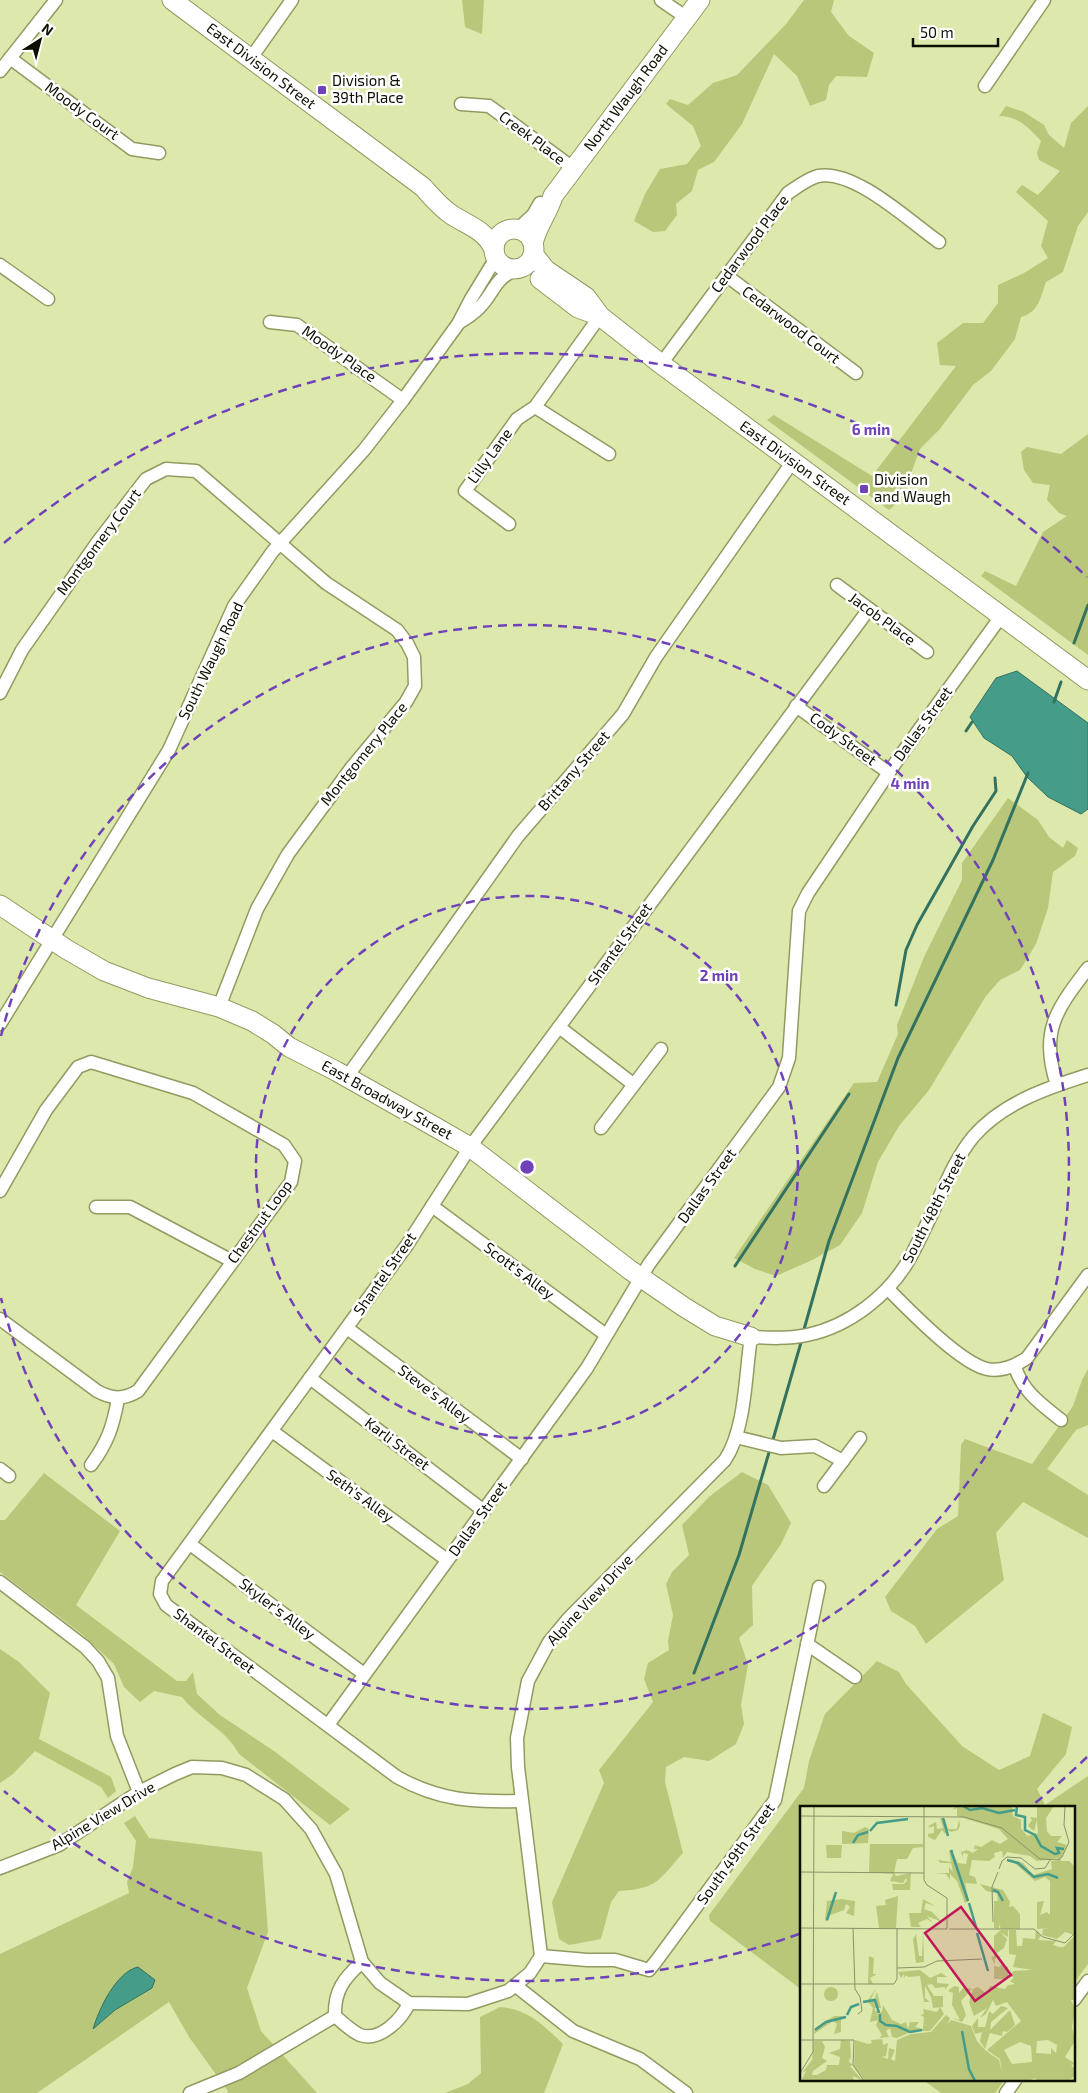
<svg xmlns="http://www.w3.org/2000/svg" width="1088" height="2093" viewBox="0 0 1088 2093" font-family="'Exo 2',sans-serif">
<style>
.green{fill:#b9c77a}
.water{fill:#449c89;stroke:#347260}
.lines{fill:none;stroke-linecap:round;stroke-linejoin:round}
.stream{stroke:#347260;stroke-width:3}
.street-casing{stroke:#919b61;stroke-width:15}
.secondary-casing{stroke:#919b61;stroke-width:21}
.street{stroke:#fff;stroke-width:12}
.secondary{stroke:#fff;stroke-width:19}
.ring{fill:none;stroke:#7042ba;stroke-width:2.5;stroke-dasharray:9 6}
.poi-dot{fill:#7042ba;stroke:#fff;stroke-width:2}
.labels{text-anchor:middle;stroke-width:5;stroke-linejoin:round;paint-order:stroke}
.street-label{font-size:15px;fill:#0d1000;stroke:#fff}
.poi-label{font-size:15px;fill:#0d1000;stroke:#fff;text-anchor:start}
.inset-river{fill:none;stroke:#449c89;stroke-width:2.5}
.inset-road{fill:none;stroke:#8a9267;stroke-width:1}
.view{fill:#c2185b;fill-opacity:0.15;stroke:#c2185b;stroke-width:2.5}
.inset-edge{fill:none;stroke:#0d1000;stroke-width:2.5}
.centre{fill:#7042ba;stroke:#fff;stroke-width:2.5}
.ring-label{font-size:15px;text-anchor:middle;font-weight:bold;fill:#7042ba;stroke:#fff;stroke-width:5;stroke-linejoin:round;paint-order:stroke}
</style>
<rect width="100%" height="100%" fill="#dde8ac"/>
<g class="green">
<polygon points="462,0 484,0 482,34 465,27"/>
<polygon points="804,0 834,0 831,12 849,36 874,53 867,77 836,76 829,85 826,100 810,106 797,76 774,54 742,124 714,162 698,170 692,191 676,204 677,215 665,231 653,232 634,221 645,194 660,169 687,164 701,146 693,126 666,104 670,99 688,105 713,83 737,75 786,24"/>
<path d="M1006,106L1024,112L1044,125L1049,135L1064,148L1071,123L1088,106V212L1078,226L1063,272L1046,282C1040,298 1039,312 1021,317L1015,339L991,371L973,385L939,430L920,449L906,487L897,503L889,510L767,420L774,415L872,476L956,366L940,365L937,343L963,323H983L998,303V285L1024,273L1048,258L1041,246L1048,221L1016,192L1022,185L1038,195L1060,171L1039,160L1037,153L1041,141C1029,128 1018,116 999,116Z"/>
<polygon points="1088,434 1088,655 981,576 985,571 1016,586 1043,532 1067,516 1059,513 1047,500 1050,485 1033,483 1024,470 1021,452 1027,447 1061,454"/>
<polygon points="1008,798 1038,820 1049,837 1063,848 1067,840 1078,848 1075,856 1053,872 1048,908 1036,944 1020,970 1000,980 986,996 929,1090 899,1126 878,1162 862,1213 840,1245 812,1260 776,1276 755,1269 734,1258 854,1083 877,1082 898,1034 897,1025 924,957 962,880 962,863"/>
<polygon points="1088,1369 1088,1425 1076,1430 1047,1469 1088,1495 1088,1538 1023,1502 996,1533 1004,1580 926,1644 915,1626 891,1611 885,1597 937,1529 958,1516 961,1445 965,1439 1032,1464 1073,1406 1082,1380"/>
<path d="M742,1472L768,1485L791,1523L781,1544L752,1586L753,1625L739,1638L748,1665L741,1705L744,1724L736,1744L709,1761L684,1757L666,1767L665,1782L683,1853C659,1880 657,1889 619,1891L611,1902L601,1939L569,1945L559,1939L552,1902L604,1783L599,1770L653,1702L644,1679L648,1663L669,1650L668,1641L673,1615L666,1584L672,1572L689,1555L682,1525L710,1496Z"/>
<path d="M44,1473L120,1531L76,1605L177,1681H186L193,1672L197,1694L220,1715L274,1751L350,1809L330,1825L239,1754C227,1730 198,1718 182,1697L154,1691L140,1702L124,1687L114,1664L83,1635L0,1572V1520H5Z"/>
<polygon points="0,1649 19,1662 50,1693 39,1739 111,1777 116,1791 108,1798 101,1787 35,1751 13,1774 0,1783"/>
<polygon points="877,1661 899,1672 906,1684 962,1746 999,1770 1030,1756 1043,1713 1072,1727 1066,1754 1037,1789 1045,1805 1088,1776 1088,1964 1074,1983 1074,1807 802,1807 802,1990 710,1921 709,1915 804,1788 809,1761 825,1714"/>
<polygon points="135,1816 149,1838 262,1852 268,1932 247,1988 261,2031 317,2093 227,2093 228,2091 189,2037 169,2002 37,2093 0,2093 0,1954 129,1893 127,1882 133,1867 136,1841 124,1823"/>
<path d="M500,2007C528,2009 543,2025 563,2044L544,2093H445L468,2084L481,2073L480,2017Z"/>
<polygon points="922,2079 1005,2079 995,2093 941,2093"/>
</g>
<g class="water">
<polygon points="1017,671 1088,723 1088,809 1081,814 1048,797 1027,777 1012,756 984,738 970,717 996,678"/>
<path d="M138,1967L155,1980L152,1988L115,2010L93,2029C99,2009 116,1972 138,1967Z"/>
</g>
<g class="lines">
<g class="stream">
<polyline points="1074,643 1088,605"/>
<polyline points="1054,702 1061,682"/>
<polyline points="966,731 972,722"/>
<polyline points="896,1005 906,950 917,925 973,826 996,791 995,778"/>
<polyline points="735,1266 849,1094"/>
<polyline points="803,1333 829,1241 898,1058 993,860 1028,773"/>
<polyline points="772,1443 802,1339"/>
<polyline points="694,1673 739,1555 770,1449"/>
</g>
<g class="street-casing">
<g id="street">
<polyline points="661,0 687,18"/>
<polyline points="10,58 132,149 159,153"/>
<polyline points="251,58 292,0"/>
<polyline points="0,71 56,0"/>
<polyline points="985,86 1044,0"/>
<polyline points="461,104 489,106 573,168"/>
<polyline points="518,229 533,215 540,203"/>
<polyline points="0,265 48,299"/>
<polyline points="727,276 856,373"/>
<polyline points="270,322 297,325 403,400"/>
<path d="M460,322C467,318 474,313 479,308C495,292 492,281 517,268"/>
<path d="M661,364L788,193C797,187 807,179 818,176C855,169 910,222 939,242"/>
<polyline points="535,407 609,454"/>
<polyline points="509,524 465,491 517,419 535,407 600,316"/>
<polyline points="837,585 927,652"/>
<polyline points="0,693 22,650 97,543 146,479 166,469 196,471 326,583 397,630 407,643 414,657 415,686 406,702 352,767 288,854 257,909 219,1007"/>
<polyline points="796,706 889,773"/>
<polyline points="0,1024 169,750 234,606 273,551 364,450 403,400 458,324 471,299 496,258"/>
<polyline points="559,1027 633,1084"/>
<polyline points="347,1077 518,836 623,714 656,657 793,461"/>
<path d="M1057,1085C1039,1031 1057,1009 1088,968"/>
<polyline points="601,1128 661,1049"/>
<path d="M0,1191L46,1110L78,1067L91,1062L193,1093L284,1145L295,1161L291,1182L138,1391C123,1400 112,1399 97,1391L0,1319"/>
<polyline points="432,1206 606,1335"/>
<polyline points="96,1207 130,1207 232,1261"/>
<path d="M888,1289C909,1310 960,1363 987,1369C1002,1372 1015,1366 1027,1358L1088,1275"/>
<polyline points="347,1328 522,1459"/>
<path d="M1015,1367C1023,1392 1041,1404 1061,1420"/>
<polyline points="310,1378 484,1511"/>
<polyline points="272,1431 447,1560"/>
<polyline points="736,1437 781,1448 815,1446 843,1461"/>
<path d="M91,1465C108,1442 113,1426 118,1399"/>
<polyline points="0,1469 9,1476"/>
<polyline points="824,1486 860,1438"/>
<polyline points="190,1544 364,1674"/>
<polyline points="0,1582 85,1647 98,1661 108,1678 117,1736 139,1792"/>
<polyline points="807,1644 855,1677"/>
<polyline points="328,1725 587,1368 649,1264 779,1087 789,1058 799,911 808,893 898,759 1002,615"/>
<path d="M521,1801C473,1802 440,1801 397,1777L166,1605L160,1594L162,1581L407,1245L470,1147L869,609"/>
<path d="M0,1868L59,1845L139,1792L175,1774L192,1767L222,1768L246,1775L284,1799L311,1829L336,1874L362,1962L380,1983L409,2003L468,2004L508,1991L530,1973L541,1956L518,1767L517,1738L528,1681L549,1642L568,1619L725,1460C746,1428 745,1375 751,1337C769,1338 789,1339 807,1335C850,1326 889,1295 910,1258C919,1241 927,1224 935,1207C946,1183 956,1158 973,1137C1002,1103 1047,1088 1088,1075"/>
<polyline points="541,1956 587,1960 615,1960 649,1970 657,1960 775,1800 819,1587"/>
<path d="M362,1962C344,1978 334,1991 335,2016C342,2022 351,2031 360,2035C380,2042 402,2019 409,2003"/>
<polyline points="516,1986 573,2031 640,2059 686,2093"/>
<polyline points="1074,2000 1088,1981"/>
<polyline points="190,2093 239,2073 335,2016"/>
<polyline points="1006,2093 1016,2079"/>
</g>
</g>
<g class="secondary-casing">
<g id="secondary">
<path d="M172,0L423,187C432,197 440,207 452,215C469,226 484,229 494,249"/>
<circle cx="514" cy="249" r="20"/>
<path d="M533,244C536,227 548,213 553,196L700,0"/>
<polyline points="533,254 546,270 586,297 600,316 661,364 1088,680"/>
<polyline points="540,279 578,308 600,316"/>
<polyline points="0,905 66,949 104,971 148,988 219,1007 252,1021 273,1034 289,1047 336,1071 437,1128 470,1147 630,1270 684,1307 715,1326 751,1337"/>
</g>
</g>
<use href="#street" class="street"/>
<use href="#secondary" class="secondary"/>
</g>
<g class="ring">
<circle cx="527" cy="1167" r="271"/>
<path d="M1 1036A542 542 0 1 1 1 1298"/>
<path d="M1087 1757A814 814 0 0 1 1034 1804M799 1934A814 814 0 0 1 4 1791M4 543A814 814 0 0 1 1087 577"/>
</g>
<g class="poi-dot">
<rect x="317" y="85" width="10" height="10" rx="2.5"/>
<rect x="859" y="484" width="10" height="10" rx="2.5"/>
</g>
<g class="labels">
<g class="street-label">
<text transform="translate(261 66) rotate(37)" y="5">East Division Street</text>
<text transform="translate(626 98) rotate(-53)" y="5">North Waugh Road</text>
<text transform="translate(82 111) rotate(36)" y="5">Moody Court</text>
<text transform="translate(532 138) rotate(37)" y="5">Creek Place</text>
<text transform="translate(750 244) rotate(-53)" y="5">Cedarwood Place</text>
<text transform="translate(791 325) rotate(37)" y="5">Cedarwood Court</text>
<text transform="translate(339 354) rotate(35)" y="5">Moody Place</text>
<text transform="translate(490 456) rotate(-54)" y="5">Lilly Lane</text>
<text transform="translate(795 463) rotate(36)" y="5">East Division Street</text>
<text transform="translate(99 542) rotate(-53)" y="5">Montgomery Court</text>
<text transform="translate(882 619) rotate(36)" y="5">Jacob Place</text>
<text transform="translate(211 661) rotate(-64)" y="5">South Waugh Road</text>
<text transform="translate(923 724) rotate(-54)" y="5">Dallas Street</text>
<text transform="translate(843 739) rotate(36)" y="5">Cody Street</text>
<text transform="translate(364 754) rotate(-51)" y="5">Montgomery Place</text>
<text transform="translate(574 771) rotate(-49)" y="5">Brittany Street</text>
<text transform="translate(620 944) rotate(-54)" y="5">Shantel Street</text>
<text transform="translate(387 1100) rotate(29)" y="5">East Broadway Street</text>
<text transform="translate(707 1186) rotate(-54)" y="5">Dallas Street</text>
<text transform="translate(934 1208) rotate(-63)" y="5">South 48th Street</text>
<text transform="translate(260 1222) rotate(-54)" y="5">Chestnut Loop</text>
<text transform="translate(519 1271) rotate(37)" y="5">Scott's Alley</text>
<text transform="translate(385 1274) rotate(-55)" y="5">Shantel Street</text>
<text transform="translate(434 1394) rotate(37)" y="5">Steve's Alley</text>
<text transform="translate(397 1444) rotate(37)" y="5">Karli Street</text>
<text transform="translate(360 1496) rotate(36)" y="5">Seth's Alley</text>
<text transform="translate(478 1519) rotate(-54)" y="5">Dallas Street</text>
<text transform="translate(590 1600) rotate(-47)" y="5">Alpine View Drive</text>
<text transform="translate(277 1609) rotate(37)" y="5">Skyler's Alley</text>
<text transform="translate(214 1641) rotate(37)" y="5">Shantel Street</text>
<text transform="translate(103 1816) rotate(-31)" y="5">Alpine View Drive</text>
<text transform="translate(736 1854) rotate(-54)" y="5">South 49th Street</text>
</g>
<g class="poi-label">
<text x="332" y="86">Division &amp;<tspan x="332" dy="17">39th Place</tspan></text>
<text x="874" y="485">Division<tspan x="874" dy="17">and Waugh</tspan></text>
</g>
</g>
<g transform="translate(800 1806)">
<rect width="275" height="275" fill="#dde8ac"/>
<path d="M155,0H212L213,10L221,14V22L227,30L238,27L237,14L234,25L228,20L232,14L230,11L237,12V0H254L246,12L247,25L251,30H262L257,36L267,39L261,52L237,55L230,50L207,46L203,52L202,45L194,47L195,51L189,55L172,54L169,69L175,71L177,78L165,77L169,95L165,97L157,75L150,68V74L146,68L133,67H149V61L153,66L151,57H140L138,54L151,56L149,45L154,44L152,47L158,57L166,58L168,48L163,47V52L161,46L167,44L173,47L178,43H174L175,40L173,43L175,39L181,41L192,34L200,38L208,33L199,23L157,10V2L153,4ZM140,12L145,13L148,23H157L159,13L160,20L158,24L151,26L147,24L145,28L142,24L135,34L128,31V28L134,27V20L128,22L130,19L136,16L137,23L143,22ZM65,21L69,23L68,37L42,38V25L54,27ZM70,38H123V41L113,42L107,53H97L94,67L96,70L111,67L110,84H93L92,78H104L107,75L106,72L103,77L90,75L93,68L69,66ZM26,39H42L41,52H27ZM210,53L223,57L233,69L252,63L251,55H269L275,61L274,129L265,126L257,133L242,129L243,123L250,122L237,123V96L244,95L240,109L247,106L250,109V75L245,71L235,75ZM180,78L203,84L210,96L209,101L213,100L220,108V123H201L199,118V123L194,122V95H198L197,87L186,85ZM98,90L96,122H79L76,100L86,99L85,94ZM42,93L55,95L54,110L46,107L50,101L46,98L44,104L28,110V115H25L27,95ZM123,93L135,100L126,97L124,103L132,106L142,116L127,110L133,117L127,113L118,117L121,121H111L109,107H121ZM123,123L124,156L116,157L113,133L116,128L119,150H122ZM201,124H208V131L201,127L207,133L204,142L195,148L201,151L195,152V159L191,151L194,150V130ZM209,124H216L217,140H222L223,132L235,133L236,124L241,130L238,134L256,135L253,139L259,141H264L275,129V194H271L275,203L272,221L275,235L265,251L274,257L271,260L275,262V269L270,274L275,272V275H237L235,272L228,275H65L54,260L55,234L68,238L72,237L71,234L82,233L83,239L88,237L86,250L82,251L88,253L89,242L95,244L91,253L95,255L97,234L111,228L131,226L146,209L150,212L148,218L151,214L171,220L177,235L185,244L199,254L202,267L200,253L187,244L221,215L207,196L196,200L193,194L186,208L180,212L187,202L174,210L169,196L173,183L178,181L187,188L190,180L205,183L208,179L215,178L210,175L214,172L210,170L213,165L233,164L213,161L216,149L209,148ZM248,234L257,239L256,247L251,242V248L236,247L237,235ZM220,236L231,240L232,256L212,258L204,244ZM69,150L74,152L73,168H77L70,172L73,178H68ZM202,158L208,161V173H194V160L200,161ZM120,164L130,172L141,167L147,171H137V177L149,178L145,184V181L135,182L132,178L127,179L134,190H143V201L133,202L131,191L125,180V192L130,196H124L120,170L108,171L106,169L104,172V168L101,172L98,166ZM154,180L159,181V187L164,181L172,183L161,195L166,209L162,216L152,212L160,214L152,199L153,187L148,185ZM24 188a7 7 0 1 1 14 0a7 7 0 1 1-14 0ZM76,183L71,193L77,192L75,191L77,186L81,202H75V205L80,204L76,210L82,205L83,199L92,214L101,218L106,216L108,223L110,216H119L115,221L123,223L124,211L120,209L124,208L123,203L137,206L140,201L144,208L130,225H113L97,232L92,231L90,222L86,225L89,231L79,232L82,229L76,219L78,214L70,216L73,202L67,195ZM201,200L208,202L191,216L190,224L210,204L215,219L207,226L203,225L202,230L190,227L185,243L180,235L182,226L175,228L172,220L178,212V221H185L189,205L193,208ZM34,210H46L41,214V226L34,228L37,218L33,215L14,228L15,222ZM41,234L50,235L51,254L50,251L49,256L53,259L50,260L63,275L53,270L54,275H1L6,265L2,267L12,254L14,235H22L25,241L22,252L27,255L13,265L12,269H17L26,264L27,259H39L40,251L29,247L40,243Z" fill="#b9c77a" fill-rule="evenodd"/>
<path class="inset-river" d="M163,0L170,4L182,2L199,7L215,4M217,0L216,9L225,11V24L235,29L241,40L255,48L259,47L257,42L264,43M143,12L148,30M70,25L77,17L108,13M53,37L58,29L68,26M151,44L168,95M207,54L218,57L234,71L248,68L258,72M193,84L198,86L203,95M169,97L176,121M27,114L36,86M177,127L188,165M63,196L75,194L79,207M80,208V215L86,219L97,220L110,226L122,224M47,209L51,201L59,198M15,224L26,216L46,211M162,225L169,263L175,275"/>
<path class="inset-road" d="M124,0V74L127,79L147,92V123M0,10L164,11L202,22L240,53L261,54M257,54L262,51L269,36L264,19L265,0M199,63L202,55L207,51L221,52L235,63L245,62L250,54M0,66L124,67M193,116L192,81L198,66M0,122L147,123M53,122L55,183L60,191L62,205L58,208M149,123H234L243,131L265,137L275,127M97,162L124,161L137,155L182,153M0,178H94L97,173V122M0,234H54L53,259L64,275M0,267L13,246L14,0"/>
<path class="view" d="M161,101L211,169L175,195L125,127Z"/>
<rect width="275" height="275" class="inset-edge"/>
</g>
<circle cx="527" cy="1167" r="8" class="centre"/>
<g class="ring-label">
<text x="871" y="435">6 min</text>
<text x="910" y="789">4 min</text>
<text x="719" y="981">2 min</text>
</g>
<g transform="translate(40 40) rotate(36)" stroke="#ffffff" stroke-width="4" paint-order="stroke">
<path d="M0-4L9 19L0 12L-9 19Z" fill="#0d1000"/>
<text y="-8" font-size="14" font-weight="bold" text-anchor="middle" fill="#0d1000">N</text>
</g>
<path d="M913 38v8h85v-8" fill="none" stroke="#0d1000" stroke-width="2.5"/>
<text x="920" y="38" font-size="15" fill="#0d1000" stroke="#ffffff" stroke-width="4" paint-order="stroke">50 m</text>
</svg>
